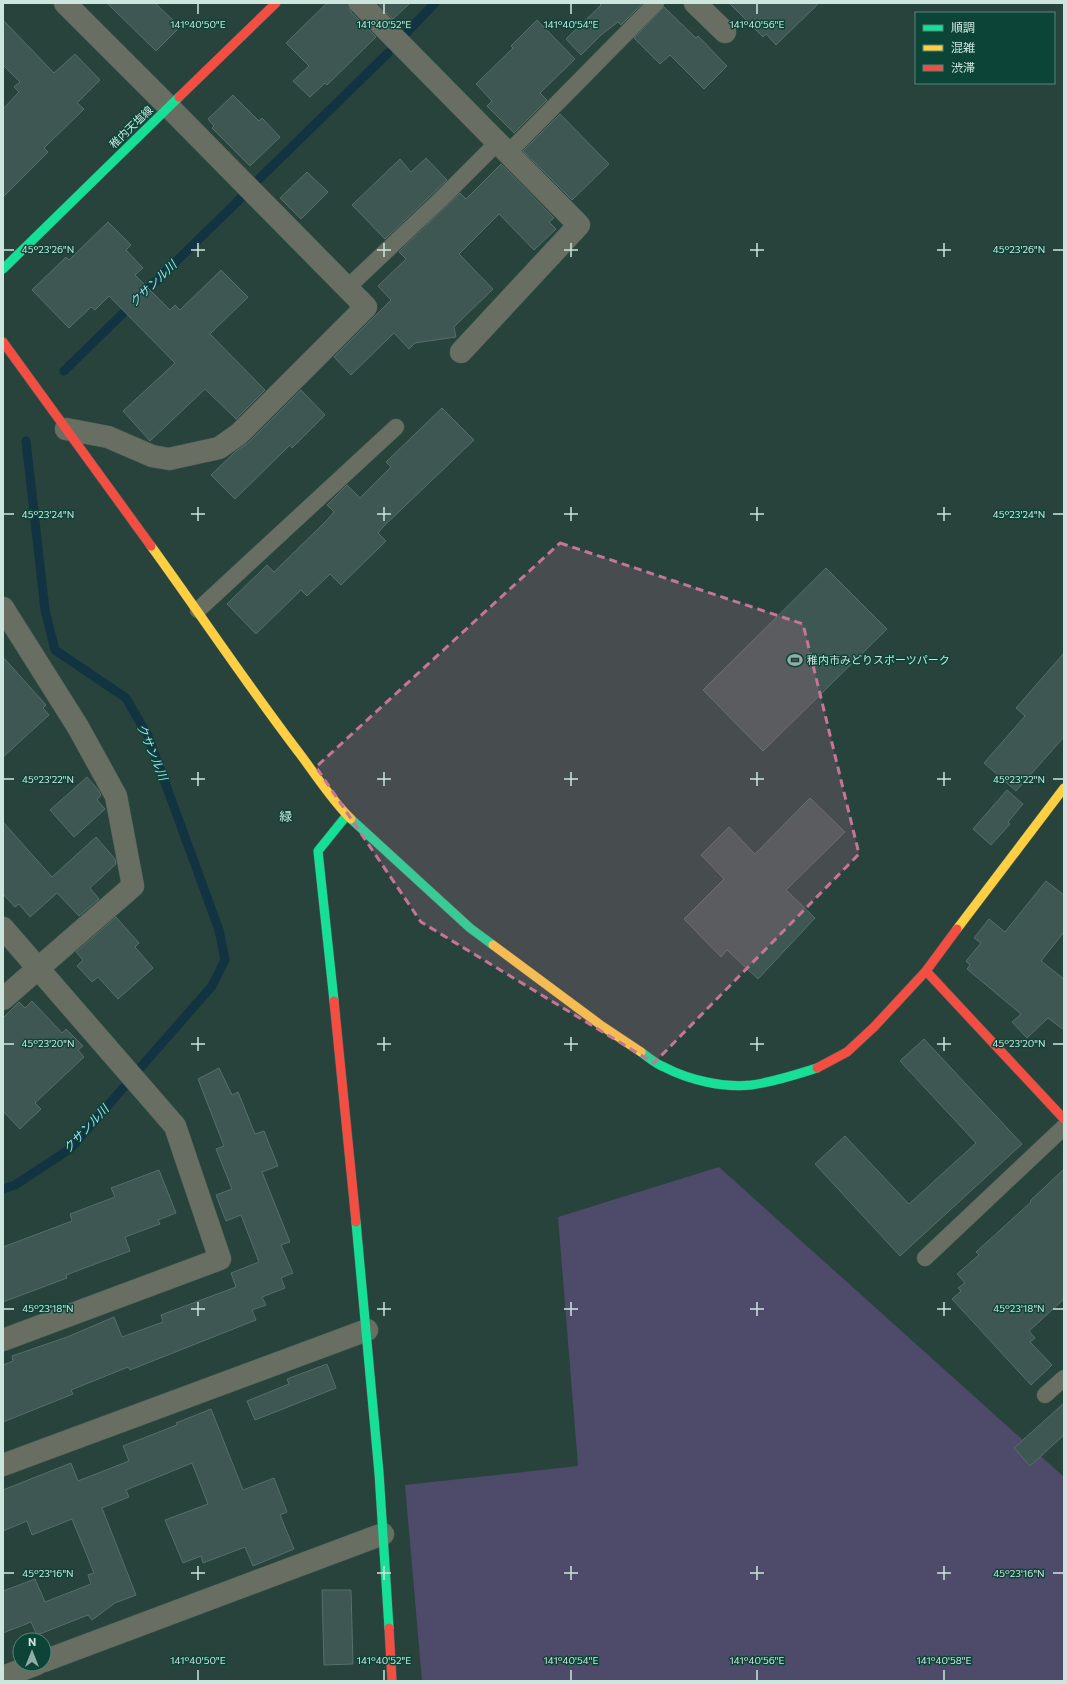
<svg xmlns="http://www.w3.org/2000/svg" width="1067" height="1684" viewBox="0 0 1067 1684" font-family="Commissioner,'Noto Sans JP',sans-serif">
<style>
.green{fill:#4e4a6a}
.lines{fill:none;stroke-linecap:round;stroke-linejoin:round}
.stream{stroke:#123341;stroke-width:9}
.building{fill:#3f5753;stroke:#576e6b}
.lane-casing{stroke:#475e58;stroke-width:17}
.street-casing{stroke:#475e58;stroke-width:23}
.fast-casing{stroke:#475e58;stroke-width:10}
.slow-casing{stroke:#475e58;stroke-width:10}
.jam-casing{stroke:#475e58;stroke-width:10}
.lane{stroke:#686f62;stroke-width:16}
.street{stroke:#686f62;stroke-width:22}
.fast{stroke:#16e098;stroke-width:9}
.slow{stroke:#ffcf43;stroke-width:9}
.jam{stroke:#f24e42;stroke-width:9}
.marked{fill:#c67596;fill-opacity:0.2;stroke:#c67596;stroke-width:3;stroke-dasharray:8 5;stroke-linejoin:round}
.ticks{fill:none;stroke:#cce6de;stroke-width:1.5}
.labels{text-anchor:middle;stroke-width:3;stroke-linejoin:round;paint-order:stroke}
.street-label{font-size:11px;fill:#cce6de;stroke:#0d4438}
.poi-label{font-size:11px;fill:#cce6de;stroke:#0d4438;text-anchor:start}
.water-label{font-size:12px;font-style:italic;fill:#a9dcfa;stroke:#0d4438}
.quarter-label{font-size:13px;fill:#cce6de;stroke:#0d4438}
.ticks-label{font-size:10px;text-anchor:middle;fill:#cce6de;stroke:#0d4438;stroke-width:3;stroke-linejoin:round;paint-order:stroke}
</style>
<rect width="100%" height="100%" fill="#27433c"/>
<polygon class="green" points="719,1167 1064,1477 1064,1681 422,1681 405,1485 578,1466 558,1217"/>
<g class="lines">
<g class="stream">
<polyline points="406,33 435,3"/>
<polyline points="259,179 388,53"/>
<polyline points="64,371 241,198"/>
<polyline points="26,441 45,610 55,650 126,698 148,736 219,930 225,960 212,986 141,1067"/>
<polyline points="3,1189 15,1185 70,1149 124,1087"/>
</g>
</g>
<g class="building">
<polygon points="107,3 155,3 180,27 156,51"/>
<polygon points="327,3 348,3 351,12 376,37 327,85 325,83 310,97 293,81 309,66 286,43"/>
<polygon points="378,3 410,3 393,19"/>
<polygon points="599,3 643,3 621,25 618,22 601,35 581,55 566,39 601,5"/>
<polygon points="729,3 819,3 776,45 766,34 763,37"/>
<polygon points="664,7 696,38 698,36 727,66 704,89 670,55 660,64 634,38"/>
<polygon points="3,20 54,73 75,54 100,80 77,103 84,109 44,148 48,152 3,197 3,109 19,92 14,87 20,82 3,65"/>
<polygon points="537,20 575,59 540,93 547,100 514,133 487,106 492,101 476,84 513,48 511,46"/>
<polygon points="233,95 259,121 262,118 280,137 250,166 212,128 214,126 208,119"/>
<polygon points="560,114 609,164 572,200 523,151"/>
<polygon points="426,158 447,180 385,239 352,205 400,159 411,172"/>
<polygon points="501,164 554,218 549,222 556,229 534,250 499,214 459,254 493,289 454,327 456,337 415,343 409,349 394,333 351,375 334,357 391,300 378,286 406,259 399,252 460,193 466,199"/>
<polygon points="307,172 328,192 301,219 280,198"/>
<polygon points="108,222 131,245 126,250 143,268 135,275 170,310 175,305 180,310 221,270 248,297 210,334 265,390 236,419 205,389 150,441 123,411 175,363 109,296 95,310 91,307 69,328 32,290 66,257 69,260"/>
<polygon points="301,390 325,415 292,448 290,445 235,499 211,475 235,452 248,443"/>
<polygon points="442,408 474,440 384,526 378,533 386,541 341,585 330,574 307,596 301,590 256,634 227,604 267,565 274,572 326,521 334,512 327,505 347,485 360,498 391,467 386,462"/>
<polygon points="826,568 887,629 763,751 703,690"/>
<polygon points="1064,653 1064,737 1016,791 984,763 1025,716 1016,708"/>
<polygon points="3,657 46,705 43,708 49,715 3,757"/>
<polygon points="87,777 99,791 101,795 97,800 105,809 74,837 50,810"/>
<polygon points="1007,790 1023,804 1008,822 1010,824 991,845 973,829"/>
<polygon points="810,798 845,832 786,890 815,918 758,979 727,950 721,957 684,919 724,879 701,855 729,827 755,854"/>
<polygon points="3,822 52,877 96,837 115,859 116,864 90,888 99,899 79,916 57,893 30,917 19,904 15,907 3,894"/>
<polygon points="1046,881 1064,895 1064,932 1041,961 1064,979 1064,1030 1048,1018 1027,1038 1012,1022 1021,1014 967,969 970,965 966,961 981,943 974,938 989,919 1005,932"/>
<polygon points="116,917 139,943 135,947 153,968 118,999 98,977 92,982 77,966 83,960 76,952"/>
<polygon points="32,1001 62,1033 66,1029 83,1046 78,1050 84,1057 35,1103 41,1109 20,1129 3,1111 3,1018 19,1002 25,1008"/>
<polygon points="924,1039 1022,1144 900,1256 815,1164 845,1136 909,1204 976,1143 900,1061"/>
<polygon points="219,1068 232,1095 238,1092 255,1134 264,1131 278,1166 262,1172 290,1242 281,1245 293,1273 281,1278 285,1288 262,1297 266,1305 252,1310 256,1320 130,1370 128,1367 71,1390 73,1394 3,1422 3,1365 13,1361 12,1356 67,1337 114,1317 122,1337 163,1322 161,1315 236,1287 231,1273 259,1262 241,1215 226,1221 216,1195 232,1189 216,1149 224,1146 198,1079"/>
<polygon points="1064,1169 1064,1299 1029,1331 1035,1338 1030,1342 1052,1365 1031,1385 952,1299 961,1291 958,1288 965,1283 957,1274 979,1255 976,1252 1031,1202 1030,1201"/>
<polygon points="159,1170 176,1213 158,1220 160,1224 125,1237 130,1251 66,1275 67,1278 3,1302 3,1247 72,1221 70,1214 115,1197 111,1188"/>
<polygon points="327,1364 336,1388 255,1420 247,1401 289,1384 287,1379"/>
<polygon points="1064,1403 1064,1435 1030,1466 1014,1448"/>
<polygon points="211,1409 243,1490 274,1478 287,1512 280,1515 294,1549 253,1566 245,1547 203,1563 201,1556 183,1563 165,1520 208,1504 192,1463 126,1490 129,1497 102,1508 136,1595 115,1603 92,1620 88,1615 37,1635 31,1622 3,1633 3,1591 35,1579 45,1602 91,1584 88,1575 94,1573 72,1519 32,1535 27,1521 3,1531 3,1490 71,1463 78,1481 129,1461 123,1446 177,1425 176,1423"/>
<polygon points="322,1590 351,1590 353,1664 324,1665"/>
</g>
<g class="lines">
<g class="lane-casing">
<g id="lane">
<polyline points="508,153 656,3"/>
<polyline points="347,288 440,200 498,142"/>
<polyline points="198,610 396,427"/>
<polyline points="925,1258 1064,1127"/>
<polyline points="1045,1395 1064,1378"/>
</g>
</g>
<g class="street-casing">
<g id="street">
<polyline points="65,3 169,107 366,307 239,434 219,448 169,459 152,456 108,437 66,429"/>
<polyline points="360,3 579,225 461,352"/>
<polyline points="695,3 725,32"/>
<polyline points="3,608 78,727 116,796 133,886 3,999"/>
<polyline points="3,928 175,1126 220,1259 3,1340"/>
<polyline points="3,1465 367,1330"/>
<polyline points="44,1661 383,1534"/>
<polyline points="3,1677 37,1664"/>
</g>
</g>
<g class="fast-casing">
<g id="fast">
<polyline points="3,269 179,97"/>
<polyline points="351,819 470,928 493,945"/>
<polyline points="334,1001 318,851 347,815"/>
<path d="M641,1052C648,1057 656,1064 664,1067C689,1080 723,1088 751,1085C774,1082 795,1075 817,1068"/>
<polyline points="356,1222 379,1473 389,1628"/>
</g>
</g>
<g class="slow-casing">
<g id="slow">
<path d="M151,546C201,615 248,686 300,754C315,774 333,802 351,819"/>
<polyline points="957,929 1064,788"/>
<polyline points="493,945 602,1026 641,1052"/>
</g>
</g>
<g class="jam-casing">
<g id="jam">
<polyline points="179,97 276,3"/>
<polyline points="3,342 151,546"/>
<polyline points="926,971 1064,1119"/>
<polyline points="334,1001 356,1222"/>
<polyline points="817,1068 847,1052 874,1027 926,971 957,929"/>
<polyline points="389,1628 392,1681"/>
</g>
</g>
<use href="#lane" class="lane"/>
<use href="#street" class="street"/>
<use href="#fast" class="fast"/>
<use href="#slow" class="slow"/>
<use href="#jam" class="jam"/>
</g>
<path class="marked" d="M560,543L803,624L859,854L654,1063L421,922L316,767Z"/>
<path class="ticks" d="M198,4V14M384,4V14M571,4V14M757,4V14M198,243V257M384,243V257M571,243V257M757,243V257M944,243V257M4,250H14M191,250H205M377,250H391M564,250H578M750,250H764M937,250H951M1053,250H1063M198,507V521M384,507V521M571,507V521M757,507V521M944,507V521M4,514H14M191,514H205M377,514H391M564,514H578M750,514H764M937,514H951M1053,514H1063M198,772V786M384,772V786M571,772V786M757,772V786M944,772V786M4,779H14M191,779H205M377,779H391M564,779H578M750,779H764M937,779H951M1053,779H1063M198,1037V1051M384,1037V1051M571,1037V1051M757,1037V1051M944,1037V1051M4,1044H14M191,1044H205M377,1044H391M564,1044H578M750,1044H764M937,1044H951M1053,1044H1063M198,1302V1316M384,1302V1316M571,1302V1316M757,1302V1316M944,1302V1316M4,1309H14M191,1309H205M377,1309H391M564,1309H578M750,1309H764M937,1309H951M1053,1309H1063M198,1566V1580M384,1566V1580M571,1566V1580M757,1566V1580M944,1566V1580M4,1573H14M191,1573H205M377,1573H391M564,1573H578M750,1573H764M937,1573H951M1053,1573H1063M198,1670V1680M384,1670V1680M571,1670V1680M757,1670V1680M944,1670V1680"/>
<defs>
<g id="stadium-bare" transform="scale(1.2)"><path d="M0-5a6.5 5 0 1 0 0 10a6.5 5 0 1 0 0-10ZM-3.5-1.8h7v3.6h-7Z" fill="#92ada5" stroke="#0d4438" stroke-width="2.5" paint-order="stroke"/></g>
</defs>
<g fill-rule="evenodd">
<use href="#stadium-bare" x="795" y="660"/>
</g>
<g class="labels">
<g class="street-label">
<text transform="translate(131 127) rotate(-44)" y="4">稚内天塩線</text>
</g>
<g class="poi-label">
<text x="807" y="664">稚内市みどりスポーツパーク</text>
</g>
<g class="water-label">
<text transform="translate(153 284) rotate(-44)" y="4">クサンル川</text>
<text transform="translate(152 752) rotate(67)" y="4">クサンル川</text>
<text transform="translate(86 1129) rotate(-47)" y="4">クサンル川</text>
</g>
<g class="quarter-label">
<text x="286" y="821">緑</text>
</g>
</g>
<g class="ticks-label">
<text x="198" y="28">141°40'50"E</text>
<text x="384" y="28">141°40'52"E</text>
<text x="571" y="28">141°40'54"E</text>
<text x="757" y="28">141°40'56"E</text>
<text x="48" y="253">45°23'26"N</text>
<text x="1019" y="253">45°23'26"N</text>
<text x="48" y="518">45°23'24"N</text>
<text x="1019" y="518">45°23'24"N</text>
<text x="48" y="783">45°23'22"N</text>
<text x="1019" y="783">45°23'22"N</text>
<text x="48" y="1047">45°23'20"N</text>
<text x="1019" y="1047">45°23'20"N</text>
<text x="48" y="1312">45°23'18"N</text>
<text x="1019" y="1312">45°23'18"N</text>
<text x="48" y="1577">45°23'16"N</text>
<text x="1019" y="1577">45°23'16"N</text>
<text x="198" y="1664">141°40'50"E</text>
<text x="384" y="1664">141°40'52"E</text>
<text x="571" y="1664">141°40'54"E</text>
<text x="757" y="1664">141°40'56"E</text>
<text x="944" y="1664">141°40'58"E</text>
</g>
<rect width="1067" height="1684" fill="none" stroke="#cce6de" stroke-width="8"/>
<rect x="915" y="12" width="140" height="72" fill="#0d4438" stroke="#59857a"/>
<rect x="923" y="25" width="20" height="6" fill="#16e098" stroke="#59857a"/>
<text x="951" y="32" font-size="12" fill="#cce6de">順調</text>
<rect x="923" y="45" width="20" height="6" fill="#ffcf43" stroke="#59857a"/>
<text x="951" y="52" font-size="12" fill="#cce6de">混雑</text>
<rect x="923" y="65" width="20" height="6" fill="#f24e42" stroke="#59857a"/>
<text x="951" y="72" font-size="12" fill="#cce6de">渋滞</text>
<g transform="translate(32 1652)"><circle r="19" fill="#0d4438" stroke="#59857a"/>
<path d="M0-3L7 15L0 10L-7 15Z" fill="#92ada5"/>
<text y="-6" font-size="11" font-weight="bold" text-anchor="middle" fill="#cce6de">N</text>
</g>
</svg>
